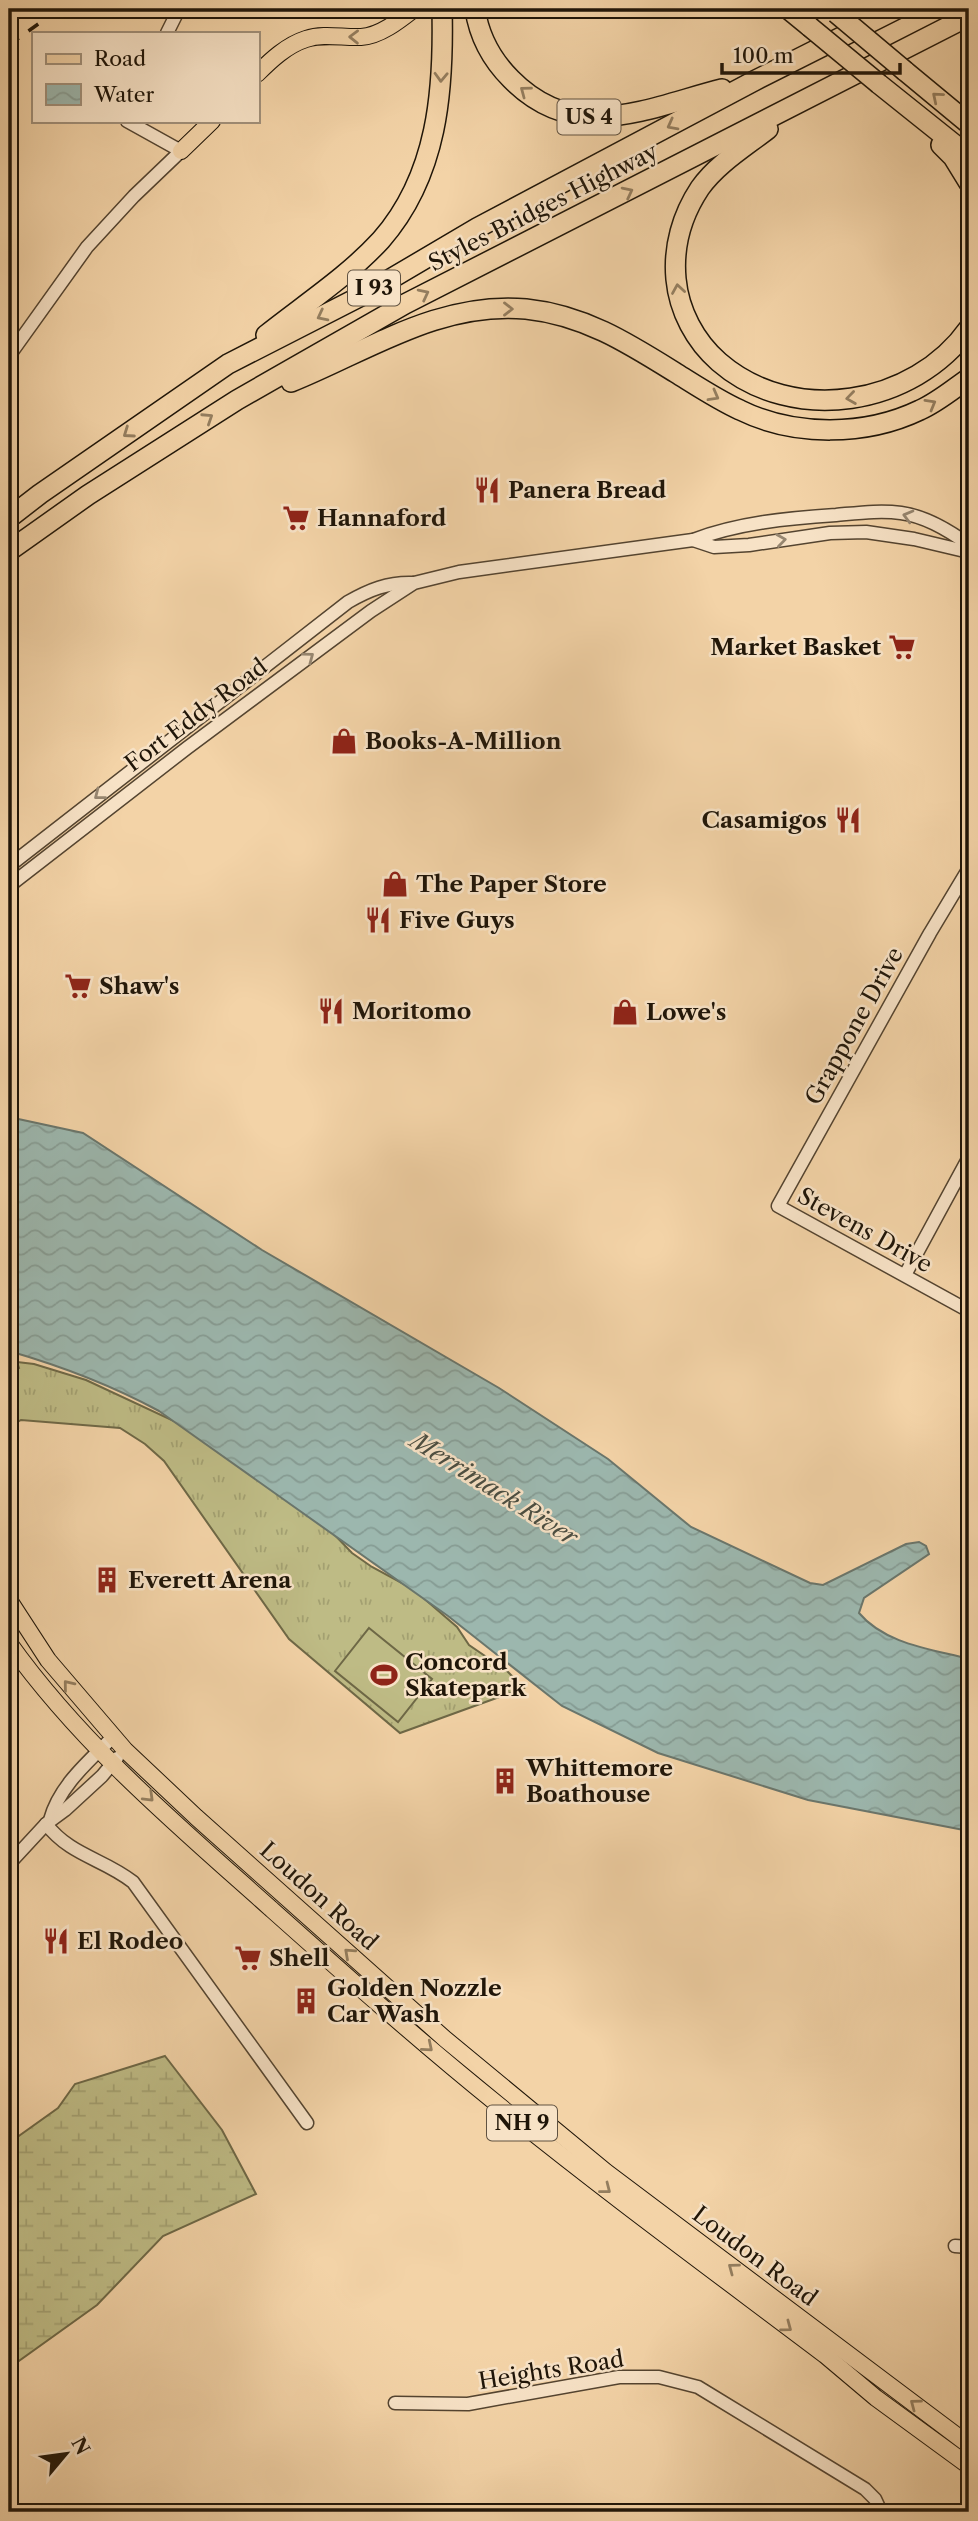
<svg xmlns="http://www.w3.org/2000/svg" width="978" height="2521" viewBox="0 0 978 2521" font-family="'Libre Caslon Text',serif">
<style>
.grass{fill:url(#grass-tufts);stroke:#6e6846;stroke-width:2}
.wetland{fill:url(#wetland-marsh);stroke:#6e6846;stroke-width:2}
.pitch{fill:#bebb85;stroke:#6e6846;stroke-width:2}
.water{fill:url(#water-waves);stroke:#6a766c;stroke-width:2}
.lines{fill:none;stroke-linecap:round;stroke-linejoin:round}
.minor-casing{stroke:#544430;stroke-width:15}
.major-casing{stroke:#1f1508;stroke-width:18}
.highway-casing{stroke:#1f1508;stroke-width:22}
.minor{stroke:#f7e2c6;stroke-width:12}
.major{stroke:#f3d3a7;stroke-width:16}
.highway{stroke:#f3d3a7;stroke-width:19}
.rail{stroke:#1f1508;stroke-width:3.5;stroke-dasharray:12 12;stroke-linecap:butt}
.highway-bridge-casing{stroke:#1f1508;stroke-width:22;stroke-linecap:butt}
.highway-bridge{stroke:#f3d3a7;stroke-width:19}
.oneway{stroke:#947e5f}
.oneway2{stroke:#968670}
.labels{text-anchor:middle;stroke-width:5;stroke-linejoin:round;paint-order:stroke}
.shield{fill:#f7e2c6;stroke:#605241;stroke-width:2}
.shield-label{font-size:21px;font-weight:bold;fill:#1f1508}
.street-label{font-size:23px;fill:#1f1508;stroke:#f7e2c6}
.poi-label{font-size:23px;font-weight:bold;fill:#1f1508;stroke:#f7e2c6;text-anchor:start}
.water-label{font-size:24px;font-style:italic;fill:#4b4e42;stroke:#f7e2c6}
</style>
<defs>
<pattern id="grass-tufts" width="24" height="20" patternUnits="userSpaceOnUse" patternTransform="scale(1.75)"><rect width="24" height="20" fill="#bebb85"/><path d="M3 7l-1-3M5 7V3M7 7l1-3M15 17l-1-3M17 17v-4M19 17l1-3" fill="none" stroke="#a3a071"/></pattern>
<pattern id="wetland-marsh" width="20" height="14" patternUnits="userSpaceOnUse" patternTransform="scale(1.75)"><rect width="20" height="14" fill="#bebb85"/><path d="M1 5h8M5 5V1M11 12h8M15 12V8" fill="none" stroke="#a3a071"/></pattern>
<pattern id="water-waves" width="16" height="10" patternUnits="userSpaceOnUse" patternTransform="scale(1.75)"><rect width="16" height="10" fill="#9cb7ae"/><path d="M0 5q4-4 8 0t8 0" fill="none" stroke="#869c94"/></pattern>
</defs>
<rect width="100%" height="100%" fill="#f3d3a7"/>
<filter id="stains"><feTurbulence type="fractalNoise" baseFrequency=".00286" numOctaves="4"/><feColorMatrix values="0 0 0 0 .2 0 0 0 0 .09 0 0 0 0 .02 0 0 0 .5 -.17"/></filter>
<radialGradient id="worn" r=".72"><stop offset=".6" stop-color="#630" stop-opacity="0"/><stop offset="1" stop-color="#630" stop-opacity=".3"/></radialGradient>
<polygon class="grass" points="17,1362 34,1364 86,1380 204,1435 328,1528 352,1553 372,1567 413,1589 457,1627 469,1645 507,1671 524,1688 400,1733 289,1639 164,1461 145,1444 120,1428 21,1420 9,1427 9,1370 11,1372 19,1368"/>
<polygon class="wetland" points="165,2056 222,2130 256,2194 163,2236 97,2305 9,2368 9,2143 58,2108 75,2084"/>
<polygon class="pitch" points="369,1628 432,1679 398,1722 335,1671"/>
<path class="water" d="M9,1117L83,1133L262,1250L499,1388L608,1459L691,1527L810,1583L823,1585L906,1544L919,1542L926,1546L929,1554L864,1598L859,1613C885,1644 931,1649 969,1659V1831L808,1800L658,1753L562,1706L448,1616L159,1411C111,1385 61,1366 9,1351Z"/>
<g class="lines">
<g class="minor-casing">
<g id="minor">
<polyline points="167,33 179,9"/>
<polyline points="9,356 87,247 134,196 181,151 127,121"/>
<polyline points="693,540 714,547 749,545 830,533 866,532 914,539 969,552"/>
<path d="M9,866L348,602C369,590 388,582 413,583"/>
<polyline points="969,868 930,933 778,1206 969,1311"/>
<path d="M9,886L187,748L371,611L414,583L459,572L693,540C738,523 788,518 836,515C858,513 880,510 901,513C924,516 950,531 969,545"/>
<polyline points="905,1275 969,1157"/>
<path d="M50,1820C59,1786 89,1761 113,1737"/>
<path d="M46,1824C71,1856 102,1858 133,1882L307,2123"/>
<polyline points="9,1864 46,1824 65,1810 102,1776 117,1758"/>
<polyline points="955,2246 969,2247"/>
<polyline points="395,2403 468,2404 619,2377 659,2377 698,2387 865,2489 875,2499 881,2512"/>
</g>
</g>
<g class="major-casing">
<g id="major">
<path d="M257,74C271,60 287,45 306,39C324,33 343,38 361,37C380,36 400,20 414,9"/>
<polyline points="181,151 212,121"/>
<polyline points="9,1600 48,1660 125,1750 196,1817 445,2039 606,2172 969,2445"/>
<path d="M9,1643C81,1744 177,1825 269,1907C343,1973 418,2040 496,2103C603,2190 715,2272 825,2355L876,2398L969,2466"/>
</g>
</g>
<g class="highway-casing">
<g id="highway">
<path d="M475,9C479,36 492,60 511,79C576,145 647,108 722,89"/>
<polyline points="788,9 810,27"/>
<polyline points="905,71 969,124"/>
<polyline points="879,84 969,156"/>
<path d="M768,129C745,147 717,164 700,188C682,215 673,247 676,279C679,311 695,341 719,362C793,426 914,406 969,328"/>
<polyline points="941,145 953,157 969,183"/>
<path d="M266,335C305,304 348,276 381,240C438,175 444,90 442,9"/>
<path d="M291,382C368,351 439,301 526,309C584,315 628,343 676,373C697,386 718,400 740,410C795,437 866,436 920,410C938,402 953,389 969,378"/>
<polyline points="9,518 40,494 228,364 365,294 477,228 754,81 897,9"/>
<polyline points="9,551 88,495 237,400 405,304 969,16"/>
</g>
</g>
<use href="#minor" class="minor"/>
<use href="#major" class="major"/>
<use href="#highway" class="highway"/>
<polyline class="rail" points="9,45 59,9"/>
<g class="highway-bridge-casing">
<g id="highway-bridge">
<polyline points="836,13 905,71"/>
<polyline points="810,27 879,84"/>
</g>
</g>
<use href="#highway-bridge" class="highway-bridge"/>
</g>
<defs><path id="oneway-chevron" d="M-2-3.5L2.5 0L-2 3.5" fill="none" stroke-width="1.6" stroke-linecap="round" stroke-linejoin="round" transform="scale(1.75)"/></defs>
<g class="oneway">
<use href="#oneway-chevron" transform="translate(354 37) rotate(-179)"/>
<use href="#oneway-chevron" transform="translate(441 77) rotate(92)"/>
<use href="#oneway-chevron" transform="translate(525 91) rotate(-143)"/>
<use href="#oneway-chevron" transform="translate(937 97) rotate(-140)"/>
<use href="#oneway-chevron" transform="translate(672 125) rotate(152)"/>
<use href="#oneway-chevron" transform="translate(628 192) rotate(-27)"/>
<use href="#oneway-chevron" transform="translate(678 289) rotate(-99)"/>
<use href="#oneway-chevron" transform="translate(424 294) rotate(-27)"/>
<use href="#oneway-chevron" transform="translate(508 309)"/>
<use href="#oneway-chevron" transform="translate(322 316) rotate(153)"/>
<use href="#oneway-chevron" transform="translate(714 396) rotate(29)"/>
<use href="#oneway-chevron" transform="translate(851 398) rotate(172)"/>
<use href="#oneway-chevron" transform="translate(931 404) rotate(-30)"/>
<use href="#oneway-chevron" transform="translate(208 418) rotate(-33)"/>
<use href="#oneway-chevron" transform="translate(128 433) rotate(145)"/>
<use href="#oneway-chevron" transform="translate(68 1685) rotate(-129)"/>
<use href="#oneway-chevron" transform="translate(149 1797) rotate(44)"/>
<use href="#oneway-chevron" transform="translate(349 1953) rotate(-138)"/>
<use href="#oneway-chevron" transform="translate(428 2047) rotate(40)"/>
<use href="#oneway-chevron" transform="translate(606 2189) rotate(38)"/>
<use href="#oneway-chevron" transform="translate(733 2268) rotate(-143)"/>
<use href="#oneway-chevron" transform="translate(787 2327) rotate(37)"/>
<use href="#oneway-chevron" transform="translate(915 2404) rotate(-143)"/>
</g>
<g class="oneway2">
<use href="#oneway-chevron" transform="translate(908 516) rotate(-165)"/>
<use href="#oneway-chevron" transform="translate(781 540) rotate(-8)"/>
<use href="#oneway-chevron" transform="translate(309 657) rotate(-37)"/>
<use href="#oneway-chevron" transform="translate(99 795) rotate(142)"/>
</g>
<defs>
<g id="restaurant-bare" transform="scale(2.1)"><path d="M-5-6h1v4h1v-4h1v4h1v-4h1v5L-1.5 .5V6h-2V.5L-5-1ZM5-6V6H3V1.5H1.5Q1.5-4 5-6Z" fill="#8f2418" stroke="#f7e2c6" stroke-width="2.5" paint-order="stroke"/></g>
<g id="supermarket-bare" transform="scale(2.1)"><path d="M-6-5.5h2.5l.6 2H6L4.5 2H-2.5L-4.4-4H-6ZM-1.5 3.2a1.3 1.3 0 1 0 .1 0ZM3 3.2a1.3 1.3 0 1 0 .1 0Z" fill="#8f2418" stroke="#f7e2c6" stroke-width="2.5" paint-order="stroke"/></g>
<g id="shop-bare" transform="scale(2.1)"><path d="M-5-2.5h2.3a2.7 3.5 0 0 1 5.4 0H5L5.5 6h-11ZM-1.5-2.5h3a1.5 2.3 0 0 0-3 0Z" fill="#8f2418" stroke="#f7e2c6" stroke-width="2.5" paint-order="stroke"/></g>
<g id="building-bare" transform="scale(2.1)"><path d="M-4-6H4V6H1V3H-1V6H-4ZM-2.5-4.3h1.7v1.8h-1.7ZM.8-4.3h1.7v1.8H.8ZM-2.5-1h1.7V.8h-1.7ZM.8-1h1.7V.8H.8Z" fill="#8f2418" stroke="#f7e2c6" stroke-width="2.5" paint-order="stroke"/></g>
<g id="stadium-bare" transform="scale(2.1)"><path d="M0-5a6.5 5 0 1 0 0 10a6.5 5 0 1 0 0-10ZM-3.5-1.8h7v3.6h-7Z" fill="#8f2418" stroke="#f7e2c6" stroke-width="2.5" paint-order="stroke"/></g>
</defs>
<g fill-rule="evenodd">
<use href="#restaurant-bare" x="487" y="490"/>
<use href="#supermarket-bare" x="296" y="518"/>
<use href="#supermarket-bare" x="902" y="647"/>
<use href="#shop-bare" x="344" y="741"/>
<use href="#restaurant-bare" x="848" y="820"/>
<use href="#shop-bare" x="395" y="884"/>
<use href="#restaurant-bare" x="378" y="920"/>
<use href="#supermarket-bare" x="78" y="986"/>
<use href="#restaurant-bare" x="331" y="1011"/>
<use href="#shop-bare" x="625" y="1012"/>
<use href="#building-bare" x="107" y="1580"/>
<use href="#stadium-bare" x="384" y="1675"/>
<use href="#building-bare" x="505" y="1781"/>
<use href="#restaurant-bare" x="56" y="1941"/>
<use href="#supermarket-bare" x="248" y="1958"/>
<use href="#building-bare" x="306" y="2001"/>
</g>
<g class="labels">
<g class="shield">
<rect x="557.5" y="99.5" width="63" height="35" rx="5"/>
<rect x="348" y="270.5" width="52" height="35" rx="5"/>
<rect x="487" y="2105.5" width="70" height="35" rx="5"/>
</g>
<g class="shield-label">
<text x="589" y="124">US 4</text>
<text x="374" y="295">I 93</text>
<text x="522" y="2130">NH 9</text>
</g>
<g class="street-label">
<text transform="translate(543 207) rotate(-27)" y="8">Styles Bridges Highway</text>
<text transform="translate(196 715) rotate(-37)" y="8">Fort Eddy Road</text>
<text transform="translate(854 1026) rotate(-61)" y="8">Grappone Drive</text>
<text transform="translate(865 1230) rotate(29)" y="8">Stevens Drive</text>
<text transform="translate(319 1896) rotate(42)" y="8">Loudon Road</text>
<text transform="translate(755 2256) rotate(37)" y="8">Loudon Road</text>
<text transform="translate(551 2370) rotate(-9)" y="8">Heights Road</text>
</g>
<g class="poi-label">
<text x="508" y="498">Panera Bread</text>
<text x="317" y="526">Hannaford</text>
<text x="881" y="655" text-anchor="end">Market Basket</text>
<text x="365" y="749">Books-A-Million</text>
<text x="827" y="828" text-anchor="end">Casamigos</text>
<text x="416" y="892">The Paper Store</text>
<text x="399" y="928">Five Guys</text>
<text x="99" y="994">Shaw's</text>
<text x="352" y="1019">Moritomo</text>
<text x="646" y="1020">Lowe's</text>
<text x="128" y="1588">Everett Arena</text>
<text x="405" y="1670">Concord<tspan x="405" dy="26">Skatepark</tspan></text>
<text x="526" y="1776">Whittemore<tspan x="526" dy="26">Boathouse</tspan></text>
<text x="77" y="1949">El Rodeo</text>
<text x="269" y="1966">Shell</text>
<text x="327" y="1996">Golden Nozzle<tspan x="327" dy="26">Car Wash</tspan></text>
</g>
<g class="water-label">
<text transform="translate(494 1489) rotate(32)" y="8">Merrimack River</text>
</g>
</g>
<rect width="978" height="2521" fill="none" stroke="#f3d3a7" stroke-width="35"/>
<rect x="10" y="10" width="957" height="2500" fill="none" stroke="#1f1508" stroke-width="3.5"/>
<rect x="18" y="18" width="943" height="2486" fill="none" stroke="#1f1508" stroke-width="2"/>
<rect x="32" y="32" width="228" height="91" fill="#f7e2c6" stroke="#a1907a" stroke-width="2"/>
<rect x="46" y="54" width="35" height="10" fill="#f3d3a7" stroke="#a1907a" stroke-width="2"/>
<text x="94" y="66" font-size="21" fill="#1f1508">Road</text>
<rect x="46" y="84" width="35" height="21" fill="url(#water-waves)" stroke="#a1907a" stroke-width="2"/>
<text x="94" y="102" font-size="21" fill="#1f1508">Water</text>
<g transform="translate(66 2454) rotate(61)" stroke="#f7e2c6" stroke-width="5" paint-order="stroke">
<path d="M0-5L12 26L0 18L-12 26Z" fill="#1f1508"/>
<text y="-10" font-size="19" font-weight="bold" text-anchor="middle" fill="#1f1508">N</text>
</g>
<path d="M722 63v10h178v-10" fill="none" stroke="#1f1508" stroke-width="3.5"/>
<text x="733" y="63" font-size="21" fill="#1f1508" stroke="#f7e2c6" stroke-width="5" paint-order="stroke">100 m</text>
<rect width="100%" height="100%" filter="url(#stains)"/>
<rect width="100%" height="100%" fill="url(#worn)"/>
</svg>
